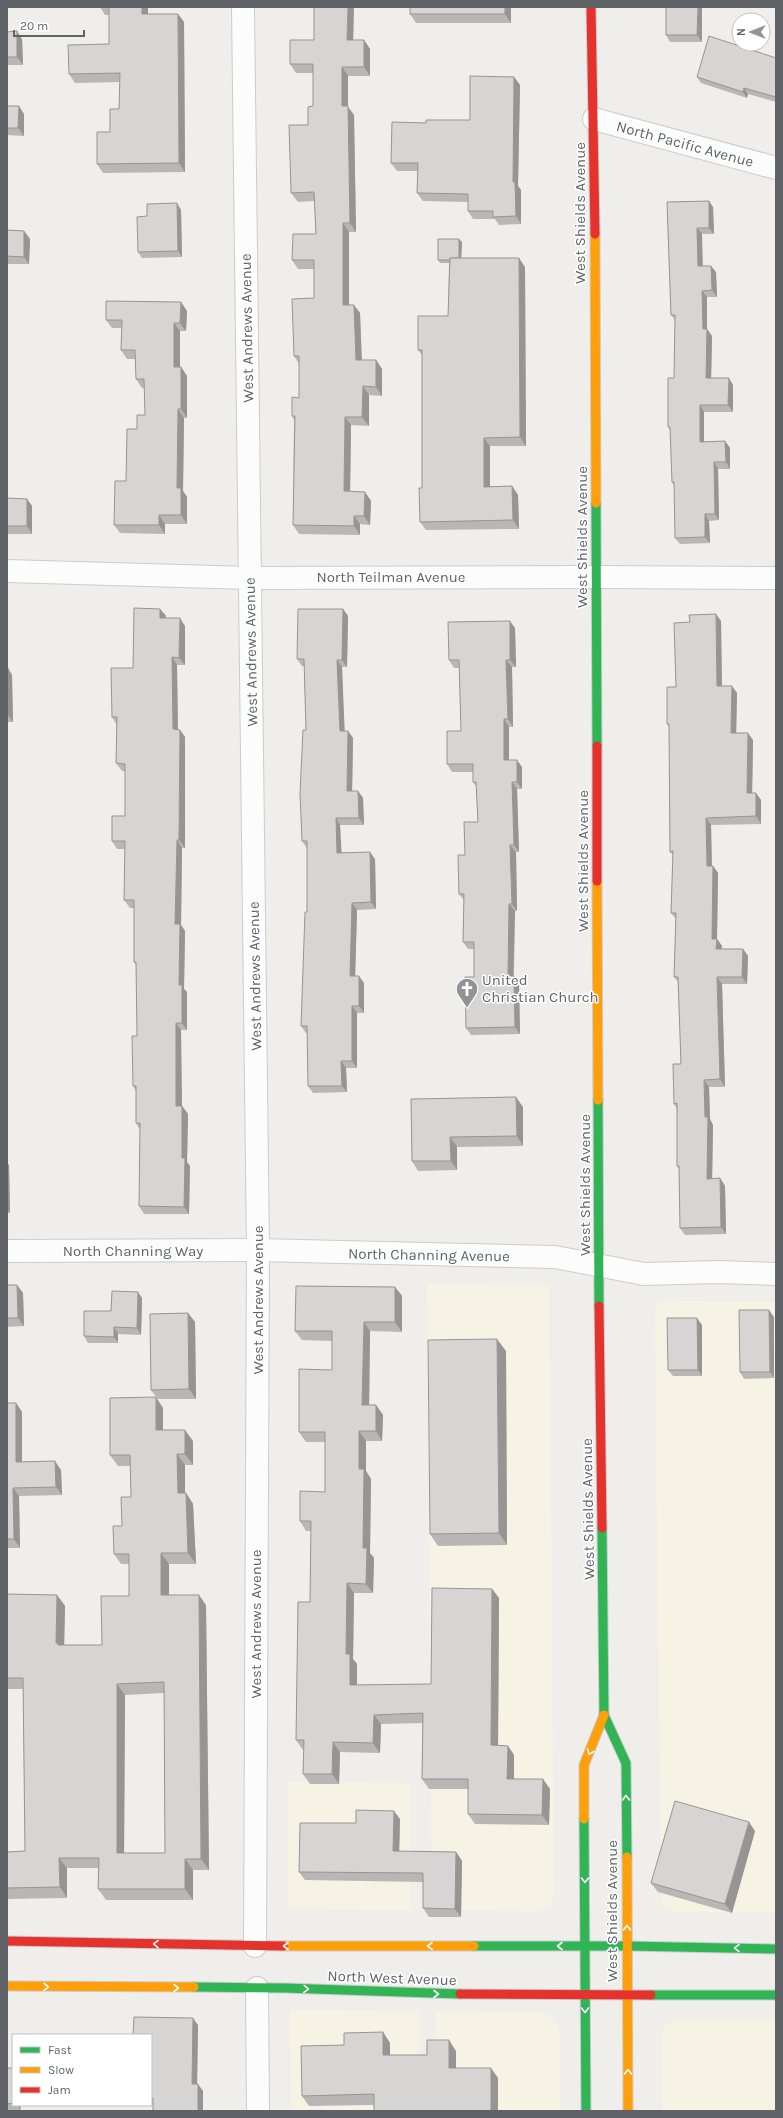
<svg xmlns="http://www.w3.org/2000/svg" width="783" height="2118" viewBox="0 0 783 2118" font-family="Karla,sans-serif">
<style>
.commercial{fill:#f7f3e4}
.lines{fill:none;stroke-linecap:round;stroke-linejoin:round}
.street-casing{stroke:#cbcccc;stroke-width:24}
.fast-casing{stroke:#cacacb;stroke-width:11}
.slow-casing{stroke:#cacacb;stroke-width:11}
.jam-casing{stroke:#cacacb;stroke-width:11}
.street{stroke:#fdfcfc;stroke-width:22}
.fast{stroke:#30b455;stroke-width:9}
.slow{stroke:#ff9f0a;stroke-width:9}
.jam{stroke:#e5322d;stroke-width:9}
.wall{fill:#b8b7b5;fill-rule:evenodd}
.shaded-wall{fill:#969594}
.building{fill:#d6d5d3;stroke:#969594;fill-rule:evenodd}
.oneway{stroke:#fff}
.labels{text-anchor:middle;stroke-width:3;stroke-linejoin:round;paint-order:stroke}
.street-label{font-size:15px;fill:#5f6368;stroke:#fff}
.poi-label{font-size:15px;fill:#5f6368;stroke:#fff;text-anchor:start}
</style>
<rect width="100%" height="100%" fill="#efeeea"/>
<g class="commercial">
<polygon points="427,1284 549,1285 554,1896 550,1906 539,1911 432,1910"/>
<polygon points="663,1301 776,1302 776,1913 674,1912 664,1907 661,1902 655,1310 658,1304"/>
<polygon points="288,1782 410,1783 411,1910 288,1909"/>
<polygon points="290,2010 419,2011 420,2111 291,2111"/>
<polygon points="436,2011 542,2012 549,2015 558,2026 560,2033 560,2111 437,2111"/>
<polygon points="676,2019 776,2019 776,2111 662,2111 661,2035 666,2024"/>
</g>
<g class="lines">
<g class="street-casing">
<g id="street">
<polyline points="243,7 258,1250 255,1946"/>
<polyline points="594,119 776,168"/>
<polyline points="7,571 250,578 596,577 776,578"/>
<polyline points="7,1251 258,1250 555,1257 644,1274 718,1272 776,1274"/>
<polyline points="257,1988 258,2111"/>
</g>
</g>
<g class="fast-casing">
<g id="fast">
<polyline points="596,503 597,746"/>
<polyline points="598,1100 599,1306"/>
<polyline points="602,1528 604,1715 626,1763 627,1857"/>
<polyline points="584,1819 586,2111"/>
<polyline points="474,1946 627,1946 776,1949"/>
<polyline points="194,1987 285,1988 460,1994"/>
<polyline points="651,1995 776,1995"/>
</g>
</g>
<g class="slow-casing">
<g id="slow">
<polyline points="595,234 596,503"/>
<polyline points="597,881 598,1100"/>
<polyline points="584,1819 584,1765 604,1715"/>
<polyline points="627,1857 628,2111"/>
<polyline points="283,1946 474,1946"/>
<polyline points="7,1986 194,1987"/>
</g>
</g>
<g class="jam-casing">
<g id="jam">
<polyline points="591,7 595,234"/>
<polyline points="597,746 597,881"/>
<polyline points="599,1306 602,1528"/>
<polyline points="7,1941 283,1946"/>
<polyline points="460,1994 651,1995"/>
</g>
</g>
<use href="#street" class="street"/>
<use href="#fast" class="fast"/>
<use href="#slow" class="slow"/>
<use href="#jam" class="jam"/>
</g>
<g class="wall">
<polygon points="100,7 148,7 148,14 178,14 184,22 185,172 103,173 97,164 119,109 120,82 75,83 69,74 109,44 109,15 105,15"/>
<polygon points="511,7 511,23 416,23 410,14"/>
<polygon points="666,7 702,7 702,42 670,42 666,35"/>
<polygon points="7,32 22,39 23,65 7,65"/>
<polygon points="314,40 364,40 370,49 370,76 348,76 348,107 354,115 356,232 349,232 349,305 360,313 362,360 376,360 382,369 382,396 369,395 369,426 351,425 350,492 365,492 371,501 370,525 360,524 360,535 299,534 293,525 294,420 292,416 299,398 299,364 294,356 314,298 314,269 298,269 292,260 316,234 314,201 298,202 291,193 313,106 313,73 296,73 290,64"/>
<polygon points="776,58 776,102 748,94 747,98 701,83 697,77"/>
<polygon points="514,77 520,85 518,186 521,190 521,224 499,225 495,219 473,219 468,211 468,202 423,201 417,193 418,171 397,171 391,163 426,123 470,120"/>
<polygon points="7,106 24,114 24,136 7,135"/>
<polygon points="667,202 713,207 714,234 702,234 702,266 716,272 717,297 707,297 707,329 712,336 711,378 733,385 733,412 704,412 704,442 725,441 730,448 730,469 718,469 719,520 709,521 710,543 680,544 675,538 674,486 672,482 671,431 668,427 674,378 675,320 671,315"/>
<polygon points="181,210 182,257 142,258 138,252 147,216"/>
<polygon points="7,230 24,231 30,239 29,264 7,264"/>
<polygon points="462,242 461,258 525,267 526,446 490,446 490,487 512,486 518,495 519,529 426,530 420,522 422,488 422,355 418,350 448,316 449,263 440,263 438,260"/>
<polygon points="181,302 187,311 186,331 180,331 180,367 181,367 187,376 187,418 184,418 183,491 187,497 187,524 165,524 165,534 120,533 114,525 126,481 137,429 145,415 145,388 142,388 136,379 135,359 127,359 121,350 122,328 112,328 106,320"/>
<polygon points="7,498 27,499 32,506 32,534 7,534"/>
<polygon points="160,609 166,616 166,618 185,626 185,665 177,665 178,730 180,730 185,737 185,848 182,848 181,925 185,931 184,989 187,992 187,1030 181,1030 182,1106 188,1114 187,1162 190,1166 189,1214 144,1214 139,1206 140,1130 136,1123 136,1091 133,1086 137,1036 136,965 134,962 134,908 130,908 124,900 125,849 117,849 112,841 125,816 125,771 122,771 116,763 117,725 112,717 133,668"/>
<polygon points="343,609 348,616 347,667 342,667 344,731 348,731 353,738 352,791 358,791 363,798 364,825 340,825 341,853 375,859 376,909 357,910 355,976 364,983 364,1013 357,1013 357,1068 346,1068 347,1092 313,1093 308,1086 307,1033 306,1033 301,1026 307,912 307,848 302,841 306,730 304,666 302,666 297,659"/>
<polygon points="721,621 722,686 737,693 736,733 753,740 752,793 756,793 761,800 761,824 711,825 712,866 713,866 718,873 717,939 722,946 721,949 743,949 748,956 747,984 722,984 725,1087 709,1087 710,1119 713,1125 712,1179 720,1178 725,1186 726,1234 685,1235 680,1228 679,1169 677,1166 677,1109 674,1104 681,1064 678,982 674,977 676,919 671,913 673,855 670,852 669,727 667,724 676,687"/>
<polygon points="515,628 516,667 512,667 513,727 509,727 509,760 522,767 522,789 517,789 519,852 516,852 517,911 515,911 514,976 519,984 520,1034 471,1035 466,1028 474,977 474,949 468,949 463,942 464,900 459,894 465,855 478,822 476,786 473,782 473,772 452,772 447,764 461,731 459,668 454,668 449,660"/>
<polygon points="7,668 8,668 12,675 13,722 7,722"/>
<polygon points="411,1099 523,1107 523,1146 457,1147 457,1170 418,1171 412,1161"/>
<polygon points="7,1163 9,1165 10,1213 7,1213"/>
<polygon points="7,1285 17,1285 23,1293 24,1326 7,1327"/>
<polygon points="395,1287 402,1296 402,1332 370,1331 369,1405 376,1405 383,1415 382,1441 366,1441 366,1471 371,1479 370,1553 374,1558 373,1593 354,1593 353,1659 357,1664 357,1685 431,1684 492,1589 499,1598 498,1745 508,1746 514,1755 514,1779 550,1789 549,1825 475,1824 468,1814 468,1789 429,1789 422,1779 423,1723 381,1724 380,1753 340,1752 339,1784 310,1784 303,1774 304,1750 303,1750 296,1740 310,1602 311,1531 306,1531 300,1521 325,1492 325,1442 306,1442 299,1432 332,1370 332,1341 302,1340 295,1331"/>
<polygon points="142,1298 141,1335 118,1334 118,1343 88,1343 84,1336"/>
<polygon points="188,1313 195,1322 196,1399 158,1399 151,1390"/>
<polygon points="774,1317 774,1378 744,1379 740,1372"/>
<polygon points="702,1325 702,1376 673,1376 668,1370"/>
<polygon points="506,1351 507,1545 438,1546 430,1534"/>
<polygon points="7,1403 16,1403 22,1412 22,1462 61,1470 62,1495 19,1496 20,1548 7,1548"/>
<path d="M163,1408V1430L193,1441V1465H185V1493H186L193,1504L196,1564H169V1595L206,1605L209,1870H193V1900H106L98,1889V1868H67V1898L7,1899V1852L25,1851L23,1689H7V1594L57,1595L65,1606L64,1645H102L129,1596V1564H121L114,1554L131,1497L130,1466H118L110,1455ZM164,1693L165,1853H124L125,1695Z"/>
<polygon points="400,1819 399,1851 456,1852 462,1861 461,1917 429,1917 423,1908 423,1882 305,1880 299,1872 356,1823"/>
<polygon points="755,1831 732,1913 658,1892 651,1883"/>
<polygon points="7,2015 8,2016 7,2068 13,2068 13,2105 20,2105 21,2110 7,2110"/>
<polygon points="198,2025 197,2084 203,2091 153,2105 140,2105 151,2105 151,2035"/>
<polygon points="383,2032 390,2043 390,2055 427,2055 456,2051 456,2068 498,2078 498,2111 374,2105 309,2106 302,2096 344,2045"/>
</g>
<g class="shaded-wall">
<polygon points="142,7 148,7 148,23 142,14"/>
<polygon points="348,7 354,7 353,49 347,40"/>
<polygon points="505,7 511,7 511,23 505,14"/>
<polygon points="698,7 702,7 702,42 697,35"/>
<polygon points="178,14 184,22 185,172 179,163"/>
<polygon points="17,31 22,39 23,65 17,57"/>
<polygon points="364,40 370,49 370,76 364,67"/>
<polygon points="342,67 348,76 348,107 354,115 356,232 350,223 342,106"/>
<polygon points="514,77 520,85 518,186 521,190 521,224 516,216 513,182"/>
<polygon points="744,88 748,94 747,98 743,92"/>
<polygon points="19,106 24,114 24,136 18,128"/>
<polygon points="709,201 713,207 714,234 709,228"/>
<polygon points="177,203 181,210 182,257 178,251"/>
<polygon points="343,223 349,232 349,314 343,305"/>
<polygon points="697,228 702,234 703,272 698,266"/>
<polygon points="24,231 30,239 29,264 24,257"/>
<polygon points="459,239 462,242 461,263 459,260"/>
<polygon points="519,258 525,267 526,446 520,437"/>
<polygon points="711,266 716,272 717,297 712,290"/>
<polygon points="702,291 707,297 707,329 712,336 711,385 706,378 703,329"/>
<polygon points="181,302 187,311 186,331 180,323"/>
<polygon points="354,305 360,313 362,369 356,360"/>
<polygon points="174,323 180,331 180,376 174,367"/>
<polygon points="376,360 382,369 382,396 376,387"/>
<polygon points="181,367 187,376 187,418 181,409"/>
<polygon points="729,378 733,385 733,412 728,405"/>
<polygon points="363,386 369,395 369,426 362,417"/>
<polygon points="700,405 704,412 704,448 700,442"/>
<polygon points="178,409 184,418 183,491 187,497 187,524 181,515 177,488"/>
<polygon points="345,417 351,425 350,500 344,491"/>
<polygon points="484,438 490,446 490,495 484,487"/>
<polygon points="725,441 730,448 730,469 726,462"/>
<polygon points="714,462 718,469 719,520 715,514"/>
<polygon points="512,486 518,495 519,529 513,520"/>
<polygon points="365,492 371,501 370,525 364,516"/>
<polygon points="27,499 32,506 32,534 27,526"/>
<polygon points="705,514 709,521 710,543 705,537"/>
<polygon points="159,515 165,524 165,534 159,525"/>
<polygon points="354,516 360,524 360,535 354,526"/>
<polygon points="160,609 166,616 165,625 160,618"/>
<polygon points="343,609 348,616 347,667 342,660"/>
<polygon points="716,614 721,621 722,693 717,686"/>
<polygon points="180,618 185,626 185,665 179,658"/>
<polygon points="510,621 515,628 516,667 510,660"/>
<polygon points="172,657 177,665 178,737 173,729"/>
<polygon points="337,660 342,667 345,738 340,731"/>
<polygon points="506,660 512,667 513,727 508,719"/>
<polygon points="8,668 12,675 13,722 8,715"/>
<polygon points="732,686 737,693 736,740 731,733"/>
<polygon points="504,719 509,727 509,767 504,760"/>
<polygon points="180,730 185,737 185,848 179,840"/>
<polygon points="348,731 353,738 352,798 347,791"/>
<polygon points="748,733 753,740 752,801 747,793"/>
<polygon points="517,760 522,767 522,789 517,782"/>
<polygon points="512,782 517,789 519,852 514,845"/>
<polygon points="358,791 363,798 364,825 359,818"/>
<polygon points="756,793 761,800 761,824 756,816"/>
<polygon points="336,818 340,825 342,860 337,853"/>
<polygon points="706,818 711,825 712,873 707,866"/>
<polygon points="177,840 182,848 181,925 185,931 184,989 187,992 187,1030 182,1023 175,924"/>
<polygon points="510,845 516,852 517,911 512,904"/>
<polygon points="370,852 375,859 376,909 371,902"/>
<polygon points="713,866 718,873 717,939 722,946 721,956 716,949 712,939"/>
<polygon points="352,903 357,910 355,983 350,976"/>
<polygon points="509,904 515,911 513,984 508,976"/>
<polygon points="743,949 748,956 747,984 742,977"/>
<polygon points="359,976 364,983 364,1013 359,1006"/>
<polygon points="514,976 519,984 520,1034 515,1027"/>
<polygon points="717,977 722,984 725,1087 720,1079"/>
<polygon points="352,1006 357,1013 357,1068 352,1061"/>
<polygon points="176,1023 181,1030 182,1114 176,1106"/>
<polygon points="341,1061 346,1068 347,1092 342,1086"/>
<polygon points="704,1080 709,1087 710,1119 713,1125 712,1186 707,1179"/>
<polygon points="516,1097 523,1107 523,1146 517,1136"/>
<polygon points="182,1106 188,1114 187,1162 190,1166 189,1214 184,1207 182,1158"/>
<polygon points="450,1137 457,1147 457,1170 451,1161"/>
<polygon points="7,1163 9,1165 10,1213 7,1208"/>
<polygon points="720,1178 725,1186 726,1234 721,1227"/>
<polygon points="17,1285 23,1293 24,1326 18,1318"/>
<polygon points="395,1287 402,1296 402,1332 395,1322"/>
<polygon points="138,1292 142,1298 141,1335 137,1328"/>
<polygon points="769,1310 774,1317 774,1378 770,1372"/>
<polygon points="188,1313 195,1322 196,1399 189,1389"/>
<polygon points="697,1318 702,1325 702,1376 698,1370"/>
<polygon points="364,1322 370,1331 369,1415 362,1405"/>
<polygon points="114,1327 118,1334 118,1343 114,1337"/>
<polygon points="497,1339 506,1351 507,1545 499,1533"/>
<polygon points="156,1397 163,1408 163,1441 156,1430"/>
<polygon points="16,1403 22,1412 22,1470 16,1462"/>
<polygon points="376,1405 383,1415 382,1441 376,1431"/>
<polygon points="185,1430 193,1441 193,1465 185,1454"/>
<polygon points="359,1431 366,1441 366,1471 371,1479 370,1553 374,1558 373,1593 366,1584 363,1548 359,1469"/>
<polygon points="177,1454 185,1465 185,1504 178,1493"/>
<polygon points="55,1461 61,1470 62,1495 56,1487"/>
<polygon points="13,1488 19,1496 20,1548 14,1539"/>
<polygon points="186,1493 193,1504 196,1564 188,1553"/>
<polygon points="161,1553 169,1564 169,1606 161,1595"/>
<polygon points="347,1583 354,1593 353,1659 357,1664 357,1695 350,1685 346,1654"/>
<polygon points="492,1589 499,1598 498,1755 491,1745"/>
<polygon points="57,1595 65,1606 64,1651 56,1643"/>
<polygon points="199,1595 206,1605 209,1870 201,1859"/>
<polygon points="117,1684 125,1695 124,1863 117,1853"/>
<polygon points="374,1715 381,1724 380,1753 373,1743"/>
<polygon points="333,1742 340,1752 339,1784 332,1774"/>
<polygon points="508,1746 514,1755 514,1789 507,1779"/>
<polygon points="543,1779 550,1789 549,1825 542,1815"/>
<polygon points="394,1811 400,1819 399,1860 393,1851"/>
<polygon points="749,1822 755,1831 732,1913 725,1904"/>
<polygon points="456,1852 462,1861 461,1917 455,1909"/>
<polygon points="59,1858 67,1868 67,1898 60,1887"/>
<polygon points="185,1859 193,1870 193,1900 185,1889"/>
<polygon points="7,2015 8,2016 7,2075"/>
<polygon points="193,2018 198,2025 197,2091 192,2084"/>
<polygon points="383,2032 390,2043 390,2065 383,2055"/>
<polygon points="449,2040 456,2051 456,2078 449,2068"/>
<polygon points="491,2068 498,2078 498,2111 491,2111"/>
<polygon points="198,2084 203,2091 203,2111 198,2111"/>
<polygon points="17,2105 20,2105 21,2110"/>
</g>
<g class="building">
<polygon points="109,7 142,7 142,14 178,14 179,163 97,164 97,132 110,132 110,109 119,109 120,73 69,74 68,45 109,44"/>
<polygon points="314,7 348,7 347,40 364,40 364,67 342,67 342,106 348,106 350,223 343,223 343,305 354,305 356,360 376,360 376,387 363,386 362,417 345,417 344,491 365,492 364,516 354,516 354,526 293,525 295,416 292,416 292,397 299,398 299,356 294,356 292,299 314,298 314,260 292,260 293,234 316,234 314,192 291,193 289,125 308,125 308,107 313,106 313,64 290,64 290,40 314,40"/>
<rect x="410" y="7" width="95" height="7"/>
<polygon points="666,7 698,7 697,35 666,35"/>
<polygon points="17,31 17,57 7,57 7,32"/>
<polygon points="709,36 776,58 776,97 744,88 743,92 697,77"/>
<polygon points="470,76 514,77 513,182 515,182 516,216 493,217 493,211 468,211 468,194 417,193 418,163 391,163 392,122 426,123 426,120 470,120"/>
<polygon points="7,106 19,106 18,128 7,128"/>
<polygon points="709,201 709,228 697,228 698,266 711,266 712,290 702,291 703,329 707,329 706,378 729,378 728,405 700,405 700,442 725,441 726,462 714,462 715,514 705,514 705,537 675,538 674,482 672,482 670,427 668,427 668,378 674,378 675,315 671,315 667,202"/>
<polygon points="177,203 178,251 138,252 137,217 147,216 147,204"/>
<polygon points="7,230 24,231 24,257 7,256"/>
<polygon points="438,239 459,239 459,258 450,258 450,260 438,260"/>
<polygon points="450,258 519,258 520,437 484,438 484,487 512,486 513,520 420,522 419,488 422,488 422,350 418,350 418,316 448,316"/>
<polygon points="106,301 181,302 180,323 174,323 174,367 181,367 181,409 178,409 177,488 181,488 181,515 159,515 159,525 114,525 115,481 126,481 127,429 137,429 137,415 145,415 144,379 136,379 135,350 121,350 122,320 106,320"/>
<polygon points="7,498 27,499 27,526 7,526"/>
<polygon points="134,608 160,609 160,618 180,618 179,658 172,657 173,729 180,730 179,840 177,840 175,924 180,924 179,985 182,985 182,1023 176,1023 176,1106 182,1106 182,1158 185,1158 184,1207 139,1206 140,1123 136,1123 136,1086 133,1086 132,1036 137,1036 136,962 134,962 134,900 124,900 125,841 112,841 112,816 125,816 125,764 116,763 117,717 112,717 111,668 133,668"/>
<polygon points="298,609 343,609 342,660 337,660 340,731 348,731 347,791 358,791 359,818 336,818 337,853 370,852 371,902 352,903 350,976 359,976 359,1006 352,1006 352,1061 341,1061 342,1086 308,1086 307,1026 301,1026 305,912 307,912 307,841 302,841 300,793 303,730 306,730 304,659 297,659"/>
<polygon points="716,614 717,686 732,686 731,733 748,733 747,793 756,793 756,816 706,818 707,866 713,866 712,939 717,939 716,949 743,949 742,977 717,977 720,1079 704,1080 705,1117 708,1117 707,1179 720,1178 721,1227 680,1228 679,1166 677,1166 677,1103 674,1104 673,1064 681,1064 678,977 674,977 676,913 671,913 673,851 670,852 669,724 667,724 667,687 676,687 674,623 690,622 689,615"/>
<polygon points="510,621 510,660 506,660 508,719 504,719 504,760 517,760 517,782 512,782 514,845 510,845 512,904 509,904 508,976 514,976 515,1027 466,1028 465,977 474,977 474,942 463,942 464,894 459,894 458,855 465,855 464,822 478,822 476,782 473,782 473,764 447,764 447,731 461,731 459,660 449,660 448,622"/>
<rect x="7" y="668" width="1" height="47"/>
<polygon points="516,1097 517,1136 450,1137 451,1161 412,1161 411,1099"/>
<polygon points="7,1285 17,1285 18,1318 7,1318"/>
<polygon points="296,1286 395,1287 395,1322 364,1322 362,1405 376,1405 376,1431 359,1431 359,1469 364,1469 363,1548 367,1548 366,1584 347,1583 346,1654 350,1654 350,1685 431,1684 432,1588 492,1589 491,1745 508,1746 507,1779 543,1779 542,1815 468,1814 468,1779 422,1779 423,1713 374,1715 373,1743 333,1742 332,1774 303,1774 304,1740 296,1740 298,1602 310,1602 311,1521 300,1521 300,1491 325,1492 325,1432 299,1432 299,1369 332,1370 332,1331 295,1331"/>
<polygon points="112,1291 138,1292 137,1328 114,1327 114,1337 84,1336 84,1311 111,1311"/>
<polygon points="739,1310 769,1310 770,1372 740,1372"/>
<polygon points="188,1313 189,1389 151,1390 150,1314"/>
<polygon points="667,1318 697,1318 698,1370 668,1370"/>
<polygon points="497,1339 499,1533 430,1534 428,1340"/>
<path d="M156,1397V1430H185V1454H177L178,1493H186L188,1553H161V1595H199L201,1859H185V1889H98L99,1858H59L60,1887L7,1888V1852L25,1851L23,1678H7V1594L57,1595L56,1643H58V1645H102L101,1596H129V1554H114L113,1526H122L121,1497H131L130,1455H110V1398ZM164,1682L165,1853H117V1684Z"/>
<polygon points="7,1403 16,1403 16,1462 55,1461 56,1487 13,1488 14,1539 7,1539"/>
<polygon points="675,1801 749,1822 725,1904 651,1883"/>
<polygon points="356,1810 394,1811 393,1851 456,1852 455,1909 423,1908 423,1873 299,1872 300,1823 356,1823"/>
<polygon points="134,2017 193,2018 192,2084 198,2084 198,2111 153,2111 153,2098 151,2098 151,2035 133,2035"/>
<polygon points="383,2032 383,2055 427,2055 427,2040 449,2040 449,2068 491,2068 491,2111 374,2111 374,2094 302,2096 301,2046 344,2045 344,2033"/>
<polygon points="7,2068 13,2068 13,2103 7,2104"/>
</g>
<defs><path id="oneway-chevron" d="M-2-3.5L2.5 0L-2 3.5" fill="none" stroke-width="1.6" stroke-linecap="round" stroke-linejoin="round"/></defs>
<g class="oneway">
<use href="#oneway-chevron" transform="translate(590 1752) rotate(112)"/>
<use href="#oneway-chevron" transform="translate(626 1798) rotate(-90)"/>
<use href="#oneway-chevron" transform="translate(585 1880) rotate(90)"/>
<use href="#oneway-chevron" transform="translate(627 1928) rotate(-90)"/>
<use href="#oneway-chevron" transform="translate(156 1944) rotate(-179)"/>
<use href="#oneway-chevron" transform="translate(286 1946) rotate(180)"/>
<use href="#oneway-chevron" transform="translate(430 1946) rotate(180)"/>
<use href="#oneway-chevron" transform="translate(560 1946) rotate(180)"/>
<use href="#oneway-chevron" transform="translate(737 1948) rotate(-179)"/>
<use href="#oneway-chevron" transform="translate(46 1987) rotate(1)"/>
<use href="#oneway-chevron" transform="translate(176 1988)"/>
<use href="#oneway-chevron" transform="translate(306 1989) rotate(2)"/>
<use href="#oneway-chevron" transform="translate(436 1994)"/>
<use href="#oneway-chevron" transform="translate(585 2010) rotate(89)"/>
<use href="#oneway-chevron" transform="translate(628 2072) rotate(-91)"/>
</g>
<defs>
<g id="church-pin" transform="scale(1.15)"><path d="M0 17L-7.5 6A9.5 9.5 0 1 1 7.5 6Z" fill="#919496" stroke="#fff"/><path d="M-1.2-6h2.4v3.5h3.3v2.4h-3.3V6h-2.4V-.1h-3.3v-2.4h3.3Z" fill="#fff"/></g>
</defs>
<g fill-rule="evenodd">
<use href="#church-pin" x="467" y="989"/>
</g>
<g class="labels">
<g class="street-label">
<text transform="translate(685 144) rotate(15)" y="5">North Pacific Avenue</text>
<text transform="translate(580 213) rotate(-90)" y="5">West Shields Avenue</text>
<text transform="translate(247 328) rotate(-91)" y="5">West Andrews Avenue</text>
<text transform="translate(582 537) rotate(-90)" y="5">West Shields Avenue</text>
<text x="391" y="582">North Teilman Avenue</text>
<text transform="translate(251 652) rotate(-91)" y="5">West Andrews Avenue</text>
<text transform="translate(583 861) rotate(-90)" y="5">West Shields Avenue</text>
<text transform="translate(255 976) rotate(-91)" y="5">West Andrews Avenue</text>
<text transform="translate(585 1185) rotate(-90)" y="5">West Shields Avenue</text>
<text x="133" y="1256">North Channing Way</text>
<text transform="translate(429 1255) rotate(1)" y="5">North Channing Avenue</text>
<text transform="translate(258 1300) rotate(-90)" y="5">West Andrews Avenue</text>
<text transform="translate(588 1509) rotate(-91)" y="5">West Shields Avenue</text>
<text transform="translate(256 1624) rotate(-90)" y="5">West Andrews Avenue</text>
<text transform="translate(612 1911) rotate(-90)" y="5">West Shields Avenue</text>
<text transform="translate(392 1978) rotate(2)" y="5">North West Avenue</text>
</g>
<g class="poi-label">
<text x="482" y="985">United<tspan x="482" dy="17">Christian Church</tspan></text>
</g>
</g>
<rect width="783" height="2118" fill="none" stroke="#5f6368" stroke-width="16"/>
<rect x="12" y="2034" width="140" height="72" fill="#ffffff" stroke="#bfc1c3"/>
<rect x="20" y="2047" width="20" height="6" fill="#30b455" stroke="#bfc1c3"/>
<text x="48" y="2054" font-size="12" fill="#5f6368">Fast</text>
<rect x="20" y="2067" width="20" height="6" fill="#ff9f0a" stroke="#bfc1c3"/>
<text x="48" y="2074" font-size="12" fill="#5f6368">Slow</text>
<rect x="20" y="2087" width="20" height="6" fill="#e5322d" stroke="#bfc1c3"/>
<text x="48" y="2094" font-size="12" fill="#5f6368">Jam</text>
<g transform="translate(751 32) rotate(270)"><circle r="19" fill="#ffffff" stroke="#bfc1c3"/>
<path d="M0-3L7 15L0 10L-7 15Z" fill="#919496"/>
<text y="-6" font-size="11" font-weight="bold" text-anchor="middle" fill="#5f6368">N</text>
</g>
<path d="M14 30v6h70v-6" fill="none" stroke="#5f6368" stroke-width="2"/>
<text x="20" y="30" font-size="12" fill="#5f6368" stroke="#ffffff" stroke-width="3" paint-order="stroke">20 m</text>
</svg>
